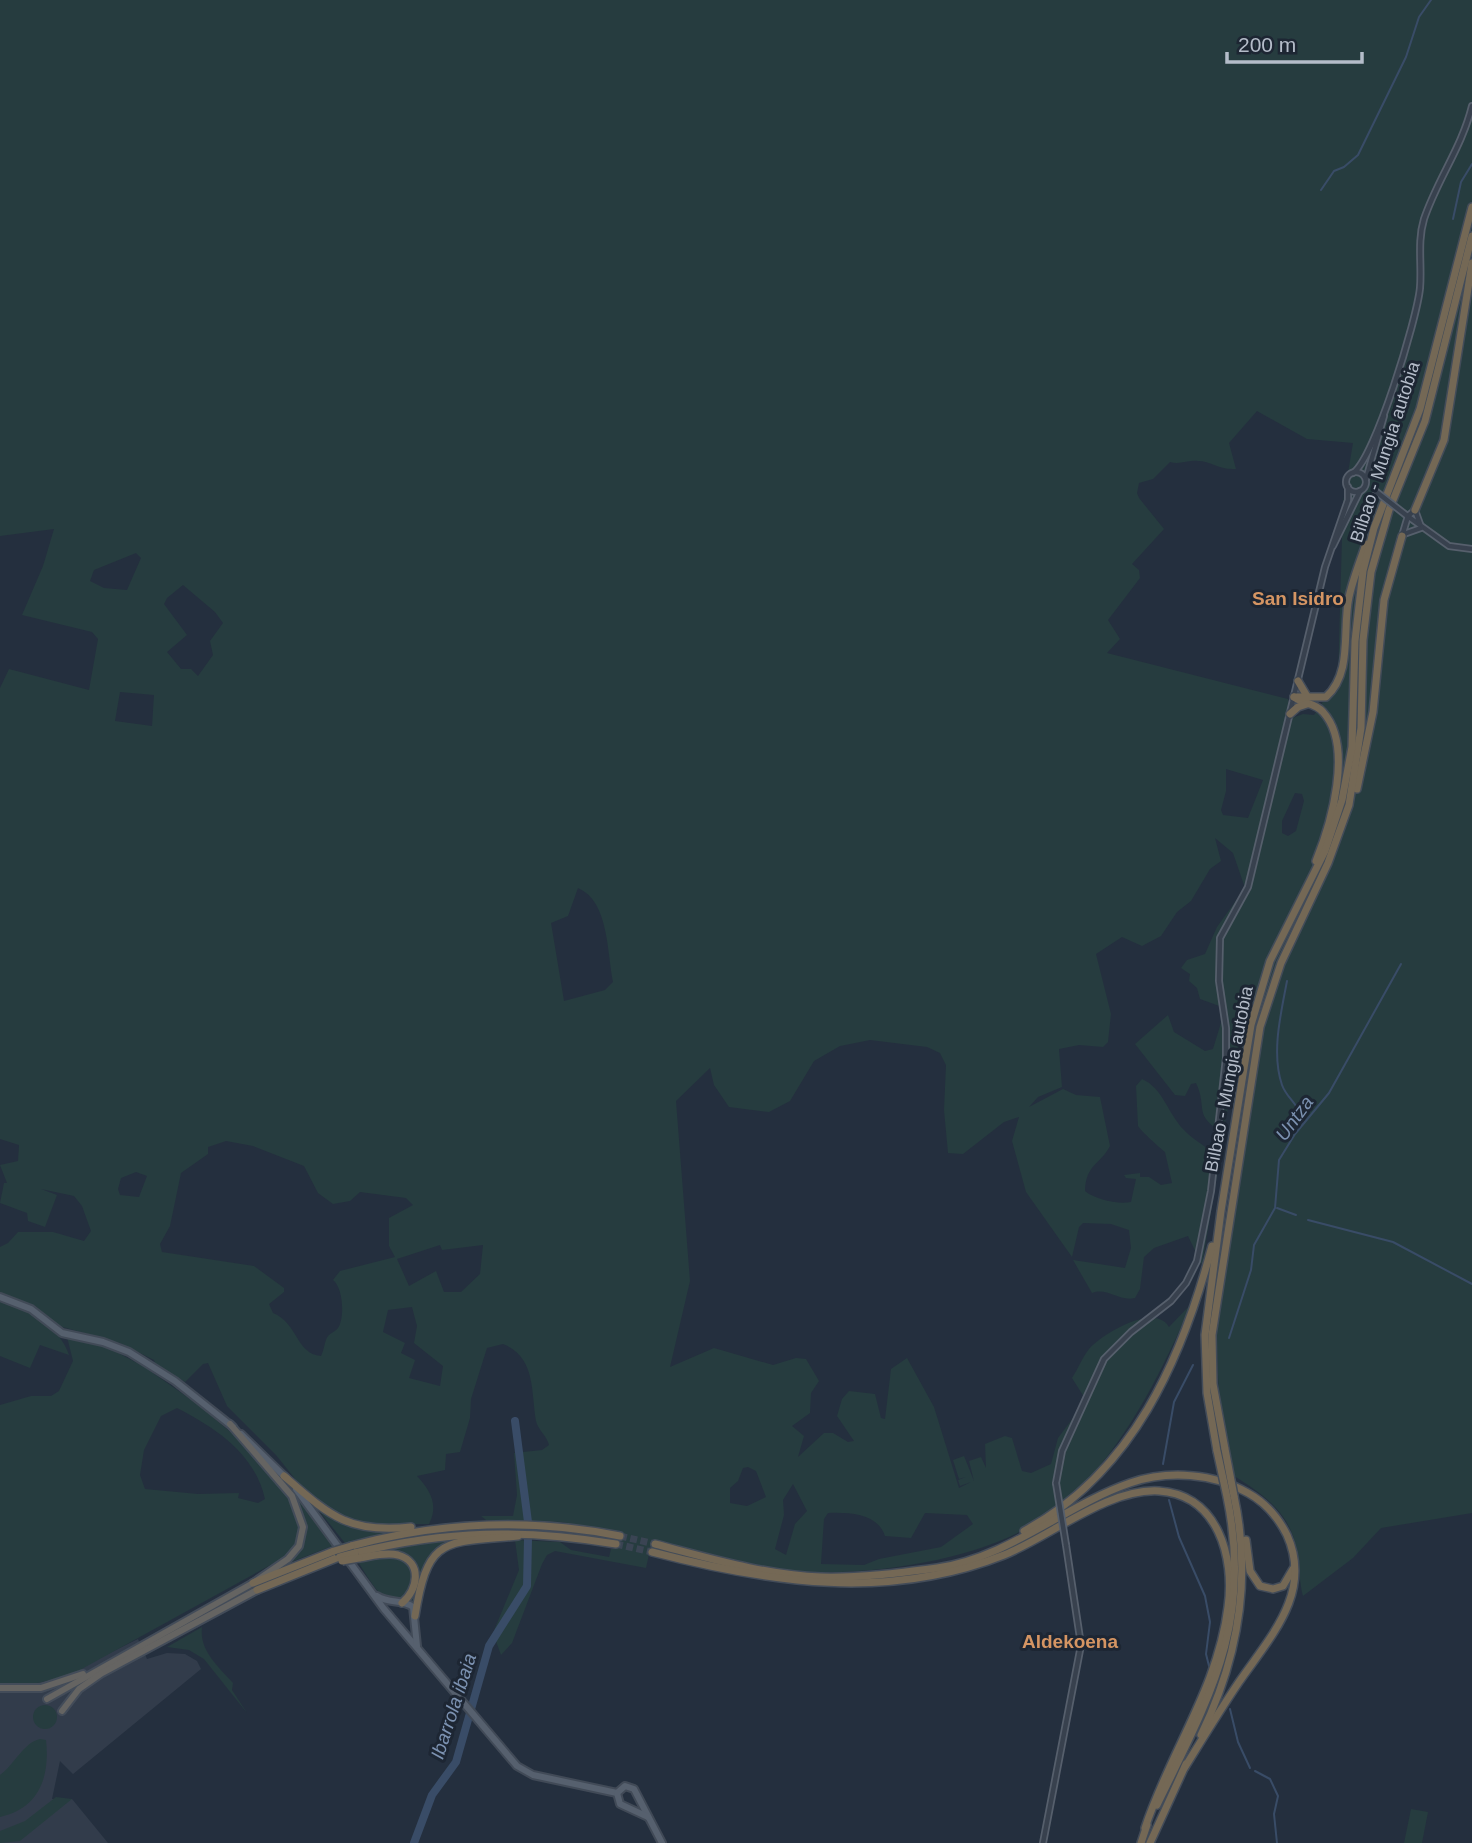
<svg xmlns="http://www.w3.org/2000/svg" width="1472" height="1843" viewBox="0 0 1472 1843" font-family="Arial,sans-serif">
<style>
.airport{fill:#323c4b}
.green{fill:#263c3f;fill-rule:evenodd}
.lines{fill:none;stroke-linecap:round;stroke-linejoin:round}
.stream{stroke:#394c67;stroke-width:2}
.river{stroke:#394c67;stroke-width:8}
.motorway-tunnel{stroke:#3a4453;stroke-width:7;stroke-dasharray:7 3.5;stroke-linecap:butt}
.tertiary-casing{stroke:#565f6c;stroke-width:8}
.primary-casing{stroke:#414a57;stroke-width:10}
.trunk-casing{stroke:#434c59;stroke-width:10}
.motorway-casing{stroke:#434c59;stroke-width:10}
.tertiary{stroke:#38414e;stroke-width:4.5}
.primary{stroke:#56606e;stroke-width:6}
.trunk{stroke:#656462;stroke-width:6}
.motorway{stroke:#746855;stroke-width:7}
.tertiary-bridge-casing{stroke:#565f6c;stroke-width:8;stroke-linecap:butt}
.motorway-bridge-casing{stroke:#434c59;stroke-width:10;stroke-linecap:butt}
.tertiary-bridge{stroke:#38414e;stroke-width:4.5}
.motorway-bridge{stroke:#746855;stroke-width:7}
.labels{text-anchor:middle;stroke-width:6;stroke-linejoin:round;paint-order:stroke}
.street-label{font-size:18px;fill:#b4bcc9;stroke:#1d2633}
.neighbourhood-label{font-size:19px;font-weight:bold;fill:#d59563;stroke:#1d2633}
.water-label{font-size:19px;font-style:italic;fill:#7c92b1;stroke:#1d2633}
</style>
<rect width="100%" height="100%" fill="#242f3e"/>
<polygon class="airport" points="138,1639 147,1659 167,1653 185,1654 197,1661 201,1669 73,1774 60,1761 52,1799 72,1799 108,1843 0,1843 0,1683 19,1685 55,1680"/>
<g class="green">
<path d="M0,0H1472V1513L1381,1528L1353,1558L1303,1596C1299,1582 1300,1567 1297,1552C1291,1514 1266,1496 1234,1476L1219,1399L1216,1325L1252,1092L1238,1058L1223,1133C1192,1114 1208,1108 1196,1083L1191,1084L1185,1096L1175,1095L1135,1044L1168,1015L1174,1032L1205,1051L1213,1049L1224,1013L1222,1007L1200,999L1197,988L1189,981L1190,974L1181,968L1187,960L1205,954L1217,927L1245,888L1233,853L1215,838L1221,861L1210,869L1191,901L1177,912L1161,936L1142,946L1122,937L1096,954L1111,1014L1108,1042L1103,1047L1079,1045L1059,1049L1062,1087L1038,1097L1029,1107L1063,1089L1076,1095L1100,1097L1110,1146C1100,1165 1086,1164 1085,1191C1094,1199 1118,1205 1131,1202L1136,1179L1126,1178L1124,1175L1140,1173V1177H1149L1161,1185L1172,1183L1165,1152C1159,1147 1142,1132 1138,1126L1136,1086L1142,1079C1163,1088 1168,1114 1184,1130C1197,1144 1211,1146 1219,1164L1202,1265L1188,1236L1154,1248L1144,1257L1140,1289L1135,1298C1119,1302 1107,1287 1092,1293L1073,1260L1125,1268L1131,1248L1129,1230L1111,1224L1083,1223L1079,1227L1072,1257L1026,1192L1012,1141L1019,1117L1004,1122L963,1154L948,1153L944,1110L946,1065L940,1053L927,1047L870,1040L840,1046L814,1061L790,1101L769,1112L729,1107L714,1085L710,1068L676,1101L690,1281L670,1367L714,1348L773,1365L796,1358L806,1359L819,1381L811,1393L810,1413L792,1426L804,1436L798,1457L824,1433H833L848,1442L854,1441L837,1416L842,1399L849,1391L875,1394L881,1418L885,1419L891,1369L907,1358L934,1407L959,1488L971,1482L960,1486L958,1480L966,1477L959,1479L953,1460L964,1456L974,1481L969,1461L981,1457L986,1468L985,1444L1005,1436L1012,1438L1022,1471L1031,1473L1051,1464L1058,1438L1073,1418L1084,1397L1072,1378C1078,1369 1082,1358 1089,1349C1102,1334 1155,1302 1169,1327L1192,1303C1163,1368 1132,1433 1083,1485C1076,1493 1065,1497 1058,1504C1008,1559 864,1578 792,1571C745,1566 698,1552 652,1541L646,1568L555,1551L547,1555L542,1564L512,1643L501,1655L493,1633L519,1570L515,1540L560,1542L571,1550L609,1557L611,1549H616L620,1533L562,1522L486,1520L481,1516H513L517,1495L514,1453L542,1450L549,1445C547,1436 538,1430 536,1421C531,1392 536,1357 503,1344L487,1348L471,1399L470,1418L460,1452L446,1454L445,1470L417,1476C430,1490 439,1505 429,1524H363L343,1519L307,1494L276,1455L227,1406L208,1363L203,1364L185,1382L155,1364L154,1360L120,1343L59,1326L34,1308L0,1295V1247L8,1243L18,1232H53L84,1241L91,1231L82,1206L74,1196L41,1189L57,1195L45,1227L28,1221L27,1213L0,1203L4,1183H7L0,1165L18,1161L19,1145L0,1139V688L9,669L89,690L98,639L92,632L22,615L43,566L54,529L0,536ZM1257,411L1307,439L1353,443L1343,502L1338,679L1314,715L1303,714L1292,718L1288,699L1107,653L1120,639L1108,620L1140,578L1139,570L1132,564L1164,529L1139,498L1137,493L1139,483L1153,479L1170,462C1180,465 1188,460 1198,461C1211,461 1218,470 1236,469L1229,443ZM136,553L141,558L127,590L104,588L90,581L94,570ZM183,585L215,612L223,623L210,641L213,655L198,676L191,669H181L167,652L187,635L164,604L167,598ZM120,692L154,695L152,726L115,721ZM1226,769L1263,780L1248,818L1223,815L1221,810L1226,791ZM1295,793L1302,794L1304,801L1296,831L1288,836L1282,833V821ZM578,888C609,901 607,953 613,982L605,990L564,1001L551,923L568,916ZM226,1141L253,1146L304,1166L318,1193L333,1204L350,1201L360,1192L406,1198L413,1205L389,1218V1246L395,1257L340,1271L333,1280C343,1287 345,1318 338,1328C334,1333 328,1333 326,1340C324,1345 324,1350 321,1356C296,1354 298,1323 273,1313L269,1304L284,1292V1288L254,1266L162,1252L160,1244L170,1226L181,1173L208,1154V1147ZM136,1172L147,1176L139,1197L120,1195L118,1189L121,1178ZM440,1245L442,1250L483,1245L480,1274L461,1292H444L436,1271L409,1286L397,1259ZM412,1307L417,1326L414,1343L443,1366L440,1386L409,1378L415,1360L401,1353L405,1343L383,1332L388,1310ZM748,1467L756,1471L766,1497L747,1506L730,1503V1488L738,1481L743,1468ZM793,1484L807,1511L795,1524L786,1555L775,1549L784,1515L783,1500ZM828,1513C850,1512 878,1514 885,1536L911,1538L925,1513L967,1515L973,1524L941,1547L879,1559L864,1565L821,1564L824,1519Z"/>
<path d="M0,1300C26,1309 60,1326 69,1355L40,1345L30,1368L0,1356Z"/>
<path d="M67,1337L103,1345L143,1366L200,1406L248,1447L295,1506L301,1529L293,1550L285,1557L69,1676L33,1684L0,1683V1405L31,1396H51L59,1391L73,1361ZM177,1408C216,1428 255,1454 265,1499L258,1503L238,1498L239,1493L198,1494L145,1489L140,1475L144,1450L161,1416Z"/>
<path d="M288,1486L335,1545L291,1562C315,1537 304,1512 288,1486Z"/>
<path d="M316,1507C345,1529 360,1533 397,1531L345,1543Z"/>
<path d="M449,1538H468C425,1548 424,1564 415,1604L410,1599L417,1588L418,1571L409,1558L365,1554Z"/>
<path d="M386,1557L404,1561C423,1579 404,1611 382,1595C373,1588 365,1572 358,1562Z"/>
<path d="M202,1627C199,1651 219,1667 233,1683L232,1690L247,1713L204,1659L189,1650L167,1647Z"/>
<circle cx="45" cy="1717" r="12"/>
<path d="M40,1739L46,1740C50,1776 40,1808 0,1817V1775C15,1764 23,1743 40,1739Z"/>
<polygon points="56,1797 72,1799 20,1841 0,1843 0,1831 25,1821"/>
<polygon points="1411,1809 1428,1812 1422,1843 1404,1843"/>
</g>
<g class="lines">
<g class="stream">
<polyline points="1321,190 1334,171 1344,167 1358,155 1406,57 1419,17 1431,0"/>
<polyline points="1453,219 1461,182 1472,164"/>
<path d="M1287,981C1281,1013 1271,1053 1282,1085C1287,1099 1299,1103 1303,1123"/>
<polyline points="1277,1208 1296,1215"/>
<polyline points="1308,1220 1393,1242 1472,1284"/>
<polyline points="1229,1338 1251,1270 1254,1245 1275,1208 1279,1160 1295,1134 1329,1093 1401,964"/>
<polyline points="1163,1464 1174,1402 1193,1365"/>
<polyline points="1169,1500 1179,1537 1205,1596 1210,1622 1206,1654 1209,1666"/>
<polyline points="1230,1709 1238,1742 1250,1768"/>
<polyline points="1255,1771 1270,1779 1278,1796 1274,1814 1277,1843"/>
</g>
<g class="river">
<polyline points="515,1421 528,1522"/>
<polyline points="414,1843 432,1795 456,1762 489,1646 527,1586 528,1539"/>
</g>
<g class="motorway-tunnel">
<polyline points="620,1536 655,1544"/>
<polyline points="616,1544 652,1552"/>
</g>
<g class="tertiary-casing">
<g id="tertiary">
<circle cx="1356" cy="482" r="10"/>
<path d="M1353,473C1375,458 1417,319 1420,288C1422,265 1417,242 1424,219C1437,180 1462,147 1472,106"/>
<polyline points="1366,479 1384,416"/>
<polyline points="1406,515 1449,546 1472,549"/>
<polyline points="1404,534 1421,528"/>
<polyline points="1402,536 1408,516 1415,510 1420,524"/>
<polyline points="1333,546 1360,491"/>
<polyline points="1056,1483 1062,1451 1104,1359 1131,1332 1171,1301 1186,1283 1197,1261 1211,1191 1226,1058 1226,1028 1219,981 1220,938 1248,887 1325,567 1348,500 1348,487"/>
<polyline points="1043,1843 1081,1645 1066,1545"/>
</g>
</g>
<g class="primary-casing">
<g id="primary">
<polyline points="0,1297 31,1309 62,1333 103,1342 129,1352 175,1381 233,1427"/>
<polyline points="241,1434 286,1478"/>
<polyline points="296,1489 384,1609 517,1766 533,1775 617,1793"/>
<path d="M377,1596C389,1604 403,1599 413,1607L417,1646"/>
<polyline points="617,1793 625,1786 634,1789 662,1843"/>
<polyline points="617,1793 620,1804 648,1817"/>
</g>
</g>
<g class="trunk-casing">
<g id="trunk">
<polyline points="0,1688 41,1688 83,1674"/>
<polyline points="47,1699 253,1583 288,1559 299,1546 303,1527 292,1496 230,1424"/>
<polyline points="62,1711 79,1689 102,1673 257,1590"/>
</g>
</g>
<g class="motorway-casing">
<g id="motorway">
<polyline points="1415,510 1444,440 1472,263"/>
<polyline points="1298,681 1307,696"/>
<path d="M1294,697C1303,704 1316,703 1323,712C1354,746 1331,824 1316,861"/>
<path d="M1294,697H1326C1353,673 1342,629 1349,597C1353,579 1360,561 1366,544"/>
<polyline points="1290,714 1298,707 1307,704"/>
<polyline points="1357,789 1373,712 1384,600 1402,536"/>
<polyline points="1225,1449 1213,1384 1212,1335 1260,1027 1281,963 1328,863 1349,805 1361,728 1363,640 1371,572 1389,510 1425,421 1472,236"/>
<polyline points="1217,1451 1207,1393 1205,1335 1221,1211 1251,1025 1270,961 1325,851 1342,800 1352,747 1355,641 1363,571 1374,528 1420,409 1472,207"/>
<path d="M284,1476C329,1515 348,1534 411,1527"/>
<path d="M1024,1531C1133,1473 1182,1359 1212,1246"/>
<polyline points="1246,1540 1250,1571 1260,1586 1273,1589 1283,1586 1293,1569"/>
<path d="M655,1544C709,1558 765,1575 821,1577C860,1578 899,1573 937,1568C1008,1558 1064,1506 1130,1483C1168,1470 1214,1473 1248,1493C1266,1503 1278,1517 1287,1535C1313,1593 1270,1637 1239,1682C1220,1710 1203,1738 1185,1767"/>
<path d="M351,1546C439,1522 530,1518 620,1536"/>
<path d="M652,1552C770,1583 888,1601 1004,1555C1051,1536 1108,1488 1159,1491C1218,1495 1235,1557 1228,1607C1218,1688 1170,1752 1145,1828"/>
<path d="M355,1553C447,1530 523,1529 616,1544"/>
<path d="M359,1558C372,1556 386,1552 398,1555C423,1562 418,1590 402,1603"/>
<polyline points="253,1583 334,1551"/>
<polyline points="257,1590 339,1557"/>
<path d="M415,1616C428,1535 444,1543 518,1536"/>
<path d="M1201,1735C1238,1659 1252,1579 1234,1496"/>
<path d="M1157,1805C1210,1696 1253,1623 1227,1497"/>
<polyline points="1141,1843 1147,1825"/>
<polyline points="1150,1843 1186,1764"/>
</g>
</g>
<use href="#tertiary" class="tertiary"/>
<use href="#primary" class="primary"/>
<use href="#trunk" class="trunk"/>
<use href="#motorway" class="motorway"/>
<g class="tertiary-bridge-casing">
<g id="tertiary-bridge">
<polyline points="1374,490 1406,515"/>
<polyline points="1056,1483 1066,1545"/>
</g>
</g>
<g class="motorway-bridge-casing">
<g id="motorway-bridge">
<polyline points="1225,1449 1234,1496"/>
<polyline points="1217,1451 1227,1497"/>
<polyline points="334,1551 351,1546"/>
<polyline points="340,1557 355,1553"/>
<polyline points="342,1561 359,1558"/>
</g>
</g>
<use href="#tertiary-bridge" class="tertiary-bridge"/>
<use href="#motorway-bridge" class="motorway-bridge"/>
</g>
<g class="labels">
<g class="street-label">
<text transform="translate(1385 452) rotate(-72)" y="6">Bilbao - Mungia autobia</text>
<text transform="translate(1229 1079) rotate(-79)" y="6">Bilbao - Mungia autobia</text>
</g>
<g class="neighbourhood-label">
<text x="1298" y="605">San Isidro</text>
<text x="1070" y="1648">Aldekoena</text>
</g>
<g class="water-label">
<text transform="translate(1294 1118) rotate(-54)" y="7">Untza</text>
<text transform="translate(453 1706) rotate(-72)" y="7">Ibarrola ibaia</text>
</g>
</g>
<path d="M1227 52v10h135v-10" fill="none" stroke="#b4bcc9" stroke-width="3.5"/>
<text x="1238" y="52" font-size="21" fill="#b4bcc9" stroke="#1d2633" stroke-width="5" paint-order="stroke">200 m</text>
</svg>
